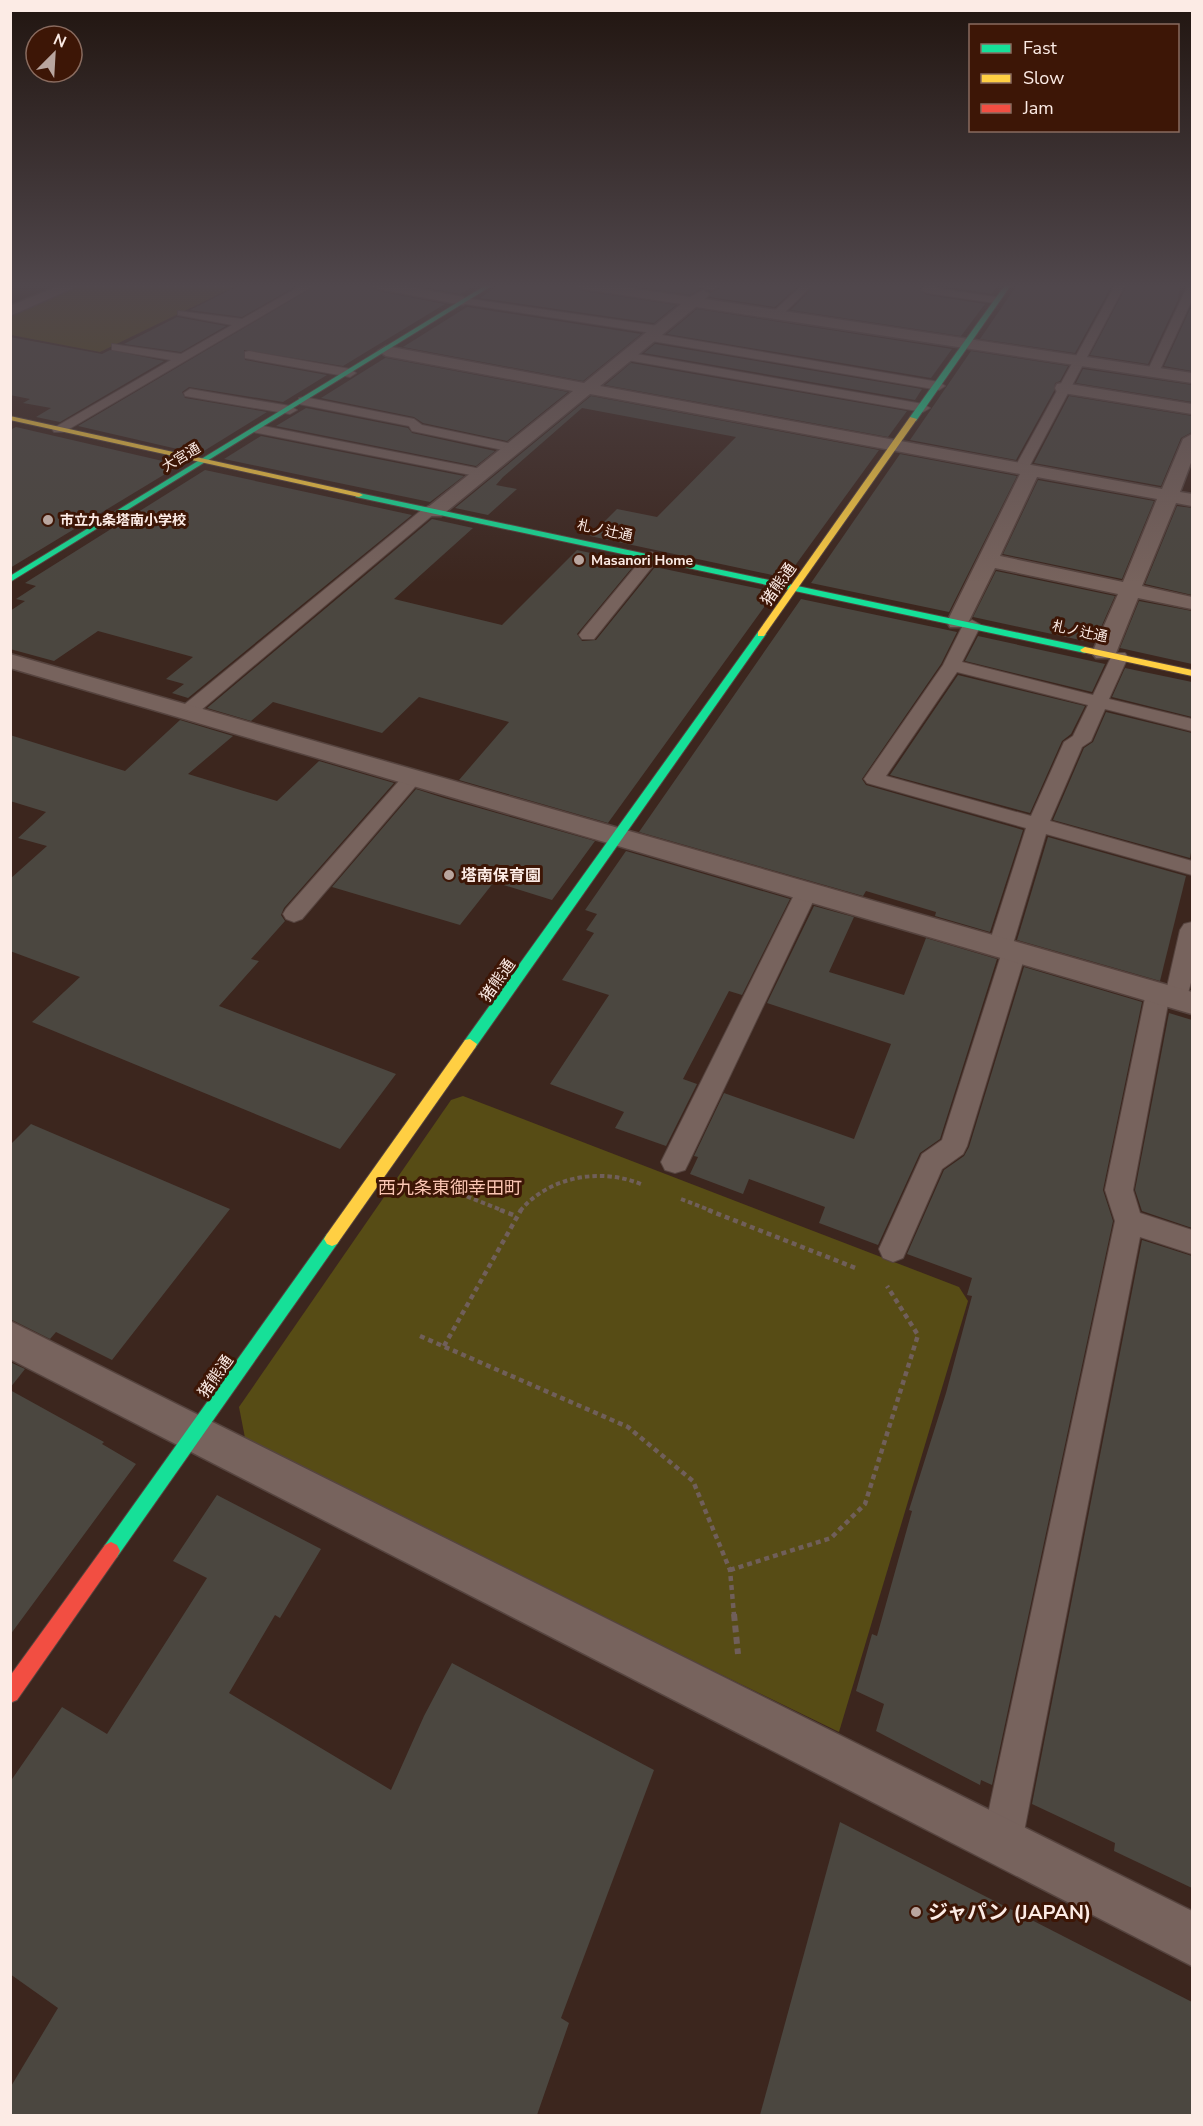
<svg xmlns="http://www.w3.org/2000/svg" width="1203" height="2126" viewBox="0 0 1203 2126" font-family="'Nunito Sans','Noto Sans JP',sans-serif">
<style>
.green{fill:#574c15}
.building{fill:#4b4740}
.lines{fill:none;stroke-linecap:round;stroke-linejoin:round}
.lane-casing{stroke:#56443f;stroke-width:2}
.street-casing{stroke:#56443f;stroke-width:3}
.fast-casing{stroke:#56443f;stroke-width:2}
.slow-casing{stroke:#56443f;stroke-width:2}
.jam-casing{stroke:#56443f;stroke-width:2}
.path-far2{stroke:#705f5a;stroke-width:4;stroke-dasharray:4.5 3;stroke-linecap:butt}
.path-far1{stroke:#705f5a;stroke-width:4.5;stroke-dasharray:5 4;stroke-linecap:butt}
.path{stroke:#705f5a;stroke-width:6;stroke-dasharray:7 4.5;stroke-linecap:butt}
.lane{fill:#77635d;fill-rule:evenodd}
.street{fill:#77635d;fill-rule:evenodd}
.fast{fill:#16e098;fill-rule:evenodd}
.slow{fill:#ffcf43;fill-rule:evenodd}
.jam{fill:#f24e42;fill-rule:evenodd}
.poi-dot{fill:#b9a69f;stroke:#3d1606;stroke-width:2}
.labels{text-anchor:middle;stroke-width:6;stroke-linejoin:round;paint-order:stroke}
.far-street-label{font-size:14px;fill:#fcebe5;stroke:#3d1606}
.far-poi-label{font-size:14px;font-weight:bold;fill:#fcebe5;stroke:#3d1606;text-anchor:start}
.street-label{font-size:16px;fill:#fcebe5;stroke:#3d1606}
.poi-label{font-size:16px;font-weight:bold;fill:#fcebe5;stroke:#3d1606;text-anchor:start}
.neighbourhood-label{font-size:18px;fill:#fac5b2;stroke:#3d1606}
.near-poi-label{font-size:20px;font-weight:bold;fill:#fcebe5;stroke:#3d1606;text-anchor:start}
</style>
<rect width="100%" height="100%" fill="#3c261e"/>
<g class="green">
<polygon points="80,285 238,285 100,352 11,335 10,315"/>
<polygon points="463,1096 959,1287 968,1301 839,1732 246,1443 239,1407 451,1100"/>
</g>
<g class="building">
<polygon points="240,285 298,285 242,317 190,310"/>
<polygon points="317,285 369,285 378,291 445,304 343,366 244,350 245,360 327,375 283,402 189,387 182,392 185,398 267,412 199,454 78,426"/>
<polygon points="411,285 476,285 460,294"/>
<polygon points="499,285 574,285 583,291 676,305 654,323 480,298"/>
<polygon points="624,285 691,285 700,289 690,295"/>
<polygon points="719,285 799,285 775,307 710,297 711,292 719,289"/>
<polygon points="815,285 923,285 919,290 927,295 985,304 961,336 791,310"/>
<polygon points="939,285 998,285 992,294"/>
<polygon points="1017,285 1112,285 1075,353 980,339"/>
<polygon points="1127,285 1180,285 1178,300 1148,364 1090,355"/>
<polygon points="467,307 641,334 583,381 403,347"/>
<polygon points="697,309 952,349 931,378 667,334"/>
<polygon points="1190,309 1192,309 1192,371 1164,366"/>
<polygon points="177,317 226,326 181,352 124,344"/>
<polygon points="10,337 102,354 110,350 164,361 60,422 36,417 51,408 23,403 30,399 10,395"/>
<polygon points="655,344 922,389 915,400 644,353"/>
<polygon points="971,351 1068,366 1060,381 1055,383 1054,391 1016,460 910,440"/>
<polygon points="385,358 386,358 568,392 507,441 423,423 414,417 321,398"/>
<polygon points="631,363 907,411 888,437 605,385"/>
<polygon points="1083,369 1192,385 1192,402 1076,383"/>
<polygon points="591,396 879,450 786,578 590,536 617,509 657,517 736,437 582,408 503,477 496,485 517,489 488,515 455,508"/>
<polygon points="1069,396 1192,416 1192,432 1181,438 1161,486 1034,463"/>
<polygon points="306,408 408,428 412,433 495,451 476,466 276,426"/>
<polygon points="16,427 180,465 10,568 10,430"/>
<polygon points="261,436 464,476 430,502 224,459"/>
<polygon points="900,454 1017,476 949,612 811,583"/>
<polygon points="205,470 412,515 188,698 172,693 184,684 166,679 193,657 98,631 54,661 10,649 10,611 25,601 16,599 36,586 25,583"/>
<polygon points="1038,480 1154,501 1122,579 1003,554"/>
<polygon points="1177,506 1192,508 1192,595 1145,584"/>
<polygon points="432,519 473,528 394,599 502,625 577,550 636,563 577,634 582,641 596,640 655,567 775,592 608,823 459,780 509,722 419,697 382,733 273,702 251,721 207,708"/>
<polygon points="996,571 1115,596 1094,643 973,617"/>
<polygon points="801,599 957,632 941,664 862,779 866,785 1023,830 990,932 935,916 936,912 866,891 863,896 639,832"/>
<polygon points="1139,601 1192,611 1192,664 1120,648"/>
<polygon points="978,636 1105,664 1092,692 965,661"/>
<polygon points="1125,668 1192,682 1192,717 1112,697"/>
<polygon points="958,675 1085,706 1071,734 1062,741 1030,813 890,775"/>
<polygon points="1106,712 1192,733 1192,847 1190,858 1053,820 1084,748 1093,742"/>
<polygon points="180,720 233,736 188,774 277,801 319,761 394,783 284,908 281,915 285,921 251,959 259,961 219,1006 396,1074 340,1149 32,1022 80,977 10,951 10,879 47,846 18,838 46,812 10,801 10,735 125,771"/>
<polygon points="416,789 444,798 595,841 552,900 494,882 460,925 332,887"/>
<polygon points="1048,837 1186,876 1160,981 1017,940"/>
<polygon points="626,851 790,899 742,995 729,991 683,1079 697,1084 666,1146 615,1128 624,1112 550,1084 609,995 562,980 594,933 586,930 597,914 585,910"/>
<polygon points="814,906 854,917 829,972 904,995 926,938 997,959 940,1139 920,1153 878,1245 819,1223 825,1207 749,1179 743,1194 690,1174 698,1157 694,1156 724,1093 854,1139 891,1044 767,1003"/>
<polygon points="1024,967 1142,1002 1103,1190 1113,1221 992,1785 981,1780 980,1785 876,1731 884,1704 856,1691 872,1634 877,1636 912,1511 909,1510 946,1393 972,1296 967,1295 972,1278 907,1254 944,1170 964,1156 969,1147"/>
<polygon points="1169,1013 1192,1020 1192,1228 1142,1211 1135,1190"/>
<polygon points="31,1124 230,1209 112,1360 56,1332 50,1339 10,1319 10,1145"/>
<polygon points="1142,1240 1192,1256 1192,1888 1114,1851 1115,1843 1032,1804"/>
<polygon points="10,1362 25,1369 10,1388"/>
<polygon points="10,1390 104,1442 102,1444 136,1464 10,1635"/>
<polygon points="217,1495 321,1549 280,1618 275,1615 229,1693 391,1790 424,1716 452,1663 654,1770 561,2018 569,2023 537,2115 10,2115 10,2088 58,2008 10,1974 10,1782 62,1707 107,1734 207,1578 173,1561"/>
<polygon points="840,1822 1192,2002 1192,2115 760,2115"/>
</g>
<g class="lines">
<g class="lane-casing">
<g id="lane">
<polygon points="302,285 315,285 64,432 54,432 52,429 171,360 112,350 112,344 181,354 232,325 178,315 178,311 242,319"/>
<polygon points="693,285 716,285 718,287 712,290"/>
<polygon points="802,285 813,285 781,316 773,316 773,312"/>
<polygon points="926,285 937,285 935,288 995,297 1001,300 995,303 927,293 921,290"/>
<polygon points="1115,285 1125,285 1028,469 1026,472 1016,472 1014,469"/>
<polygon points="1192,286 1192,300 1159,372 1153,376 1149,375 1147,372 1186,289"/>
<polygon points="463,298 658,326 664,330 658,334 459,303 457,301"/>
<polygon points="650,333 939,382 945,386 939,390 646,340 646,334"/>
<polygon points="249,351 350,369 356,373 350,377 245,358 245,352"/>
<polygon points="625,352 923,404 930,408 923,412 621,359 619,356"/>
<polygon points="190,389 290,406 297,410 290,414 185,396 184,393"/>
<polygon points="304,397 414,419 422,425 512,444 519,448 512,452 412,431 409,426 299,404 299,398"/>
<polygon points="258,425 481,469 488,473 481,477 253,432 251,429"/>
<polygon points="429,506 434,508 437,511 434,514 194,716 180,716 178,712 180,708 424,508"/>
<polygon points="652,552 660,557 594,639 582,639 579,635 582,631 646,554"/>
<path d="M972,620L981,625L962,662L1093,695L1113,653H1125L1128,657L1109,699L1192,719V731L1105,709L1091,741L1082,747L1050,821L1192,861V875L1046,834L1013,944L1022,946L1026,952L967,1146L963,1154L942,1169L903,1258L893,1262L883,1258L879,1249L922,1154L942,1140L1001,955L992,953L988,947L1026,828L867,783L864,779L943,665L963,625ZM957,672L1088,705L1073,736L1064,742L1031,816L886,776Z"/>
<polygon points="413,771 420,773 423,777 420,781 302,919 294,922 286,919 283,914 286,909 406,773"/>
<polygon points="807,884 815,886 818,891 689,1162 685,1170 675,1173 665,1170 661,1162 796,891 799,886"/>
<polygon points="1192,922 1192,979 1185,1004 1176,1007 1168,1004 1133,1190 1140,1213 1192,1230 1192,1254 1140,1237 1022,1842 1016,1856 1002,1862 988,1856 982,1842 1115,1221 1105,1190 1146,993 1149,987 1158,984 1167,987 1180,930 1184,924"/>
</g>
</g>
<g class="street-casing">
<g id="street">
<polygon points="61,285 80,285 10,316 10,306"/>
<polygon points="371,285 400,285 463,297 470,301 463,305 378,289"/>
<path d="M576,285H610L690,297L703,290L710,294L705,299L1192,373V383L696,307L600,386L1162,489L1183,439L1192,434V460L1180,492L1192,494V506L1176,503L1142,586L1192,597V609L1138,598L1116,653L1112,658H1096L1092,653L1118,594L995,568L966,627H950L947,622L1020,474L590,394L441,516H427L424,512L427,508L573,391L386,356L378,351L386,346L584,383L681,304L583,289ZM1037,477L1157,499L1123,582L1000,556Z"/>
<polygon points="1063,383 1192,404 1192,414 1057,392 1055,388 1057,384"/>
<polygon points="10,654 1192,992 1192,1014 10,668"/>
<polygon points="10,1321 1192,1911 1192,1966 10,1359"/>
</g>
</g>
<g class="fast-casing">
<g id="fast">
<polygon points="486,285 493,285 10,582 10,576"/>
<polygon points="1005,285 1011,285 916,421 910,421 910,417"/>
<polygon points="359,493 1085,647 1090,650 1085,653 356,497 355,495"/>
<polygon points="758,632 766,634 475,1048 465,1048 463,1044 465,1040"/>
<polygon points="332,1232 337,1234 340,1239 337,1244 117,1557 111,1560 105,1557 102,1551 105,1545 327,1234"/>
</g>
</g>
<g class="slow-casing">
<g id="slow">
<polygon points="10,416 359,493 363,495 359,497 10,420"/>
<polygon points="910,417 917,419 764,636 758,636 758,632"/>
<polygon points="1085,647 1192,670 1192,676 1082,652 1080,650"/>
<polygon points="470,1039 477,1044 475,1048 337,1244 332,1246 327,1244 324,1239 327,1234 465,1040"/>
</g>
</g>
<g class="jam-casing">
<polygon id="jam" points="111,1542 117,1545 120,1551 117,1557 17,1700 10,1703 10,1676 105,1545"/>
</g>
<g class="path-far2">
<polyline points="425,1180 504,1211"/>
<polyline points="681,1199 712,1211"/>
<path d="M520,1211C549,1176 602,1167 643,1185"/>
</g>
<g class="path-far1">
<polyline points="500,1210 516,1216"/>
<polyline points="708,1210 858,1269"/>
<polyline points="420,1336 628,1427 693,1481 730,1570 734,1615"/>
<polyline points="444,1346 521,1210"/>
<polyline points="730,1570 831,1538 865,1504 918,1335 887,1286"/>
</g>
<polyline class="path" points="734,1614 738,1654"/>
<use href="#lane" class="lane"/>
<use href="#street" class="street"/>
<use href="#fast" class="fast"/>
<use href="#slow" class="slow"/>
<use href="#jam" class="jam"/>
</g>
<linearGradient id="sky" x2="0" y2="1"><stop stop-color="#211510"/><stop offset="0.49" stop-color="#50474c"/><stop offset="1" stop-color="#50474c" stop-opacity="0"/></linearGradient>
<rect width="1203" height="583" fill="url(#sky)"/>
<g class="poi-dot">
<circle cx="48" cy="520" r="6"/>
<circle cx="579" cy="560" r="6"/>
<circle cx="449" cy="875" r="6"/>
<circle cx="916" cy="1912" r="6"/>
</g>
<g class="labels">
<g class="far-street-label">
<text transform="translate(181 457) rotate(-31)" y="5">大宮通</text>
<text transform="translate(605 530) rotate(12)" y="5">札ノ辻通</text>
<text transform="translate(1080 631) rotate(12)" y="5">札ノ辻通</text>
</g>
<g class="far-poi-label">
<text x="60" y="525">市立九条塔南小学校</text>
<text x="591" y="565">Masanori Home</text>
</g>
<g class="street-label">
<text transform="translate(778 584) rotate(-55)" y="6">猪熊通</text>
<text transform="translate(497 980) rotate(-55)" y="6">猪熊通</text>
<text transform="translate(215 1376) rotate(-55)" y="6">猪熊通</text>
</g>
<g class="poi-label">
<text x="461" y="881">塔南保育園</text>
</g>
<g class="neighbourhood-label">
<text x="450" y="1194">西九条東御幸田町</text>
</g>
<g class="near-poi-label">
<text x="928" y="1919">ジャパン (JAPAN)</text>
</g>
</g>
<rect width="1203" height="2126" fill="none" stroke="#fcebe5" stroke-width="24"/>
<rect x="969" y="24" width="210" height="108" fill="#3d1606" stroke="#896b5f" stroke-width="1.5"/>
<rect x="981" y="44" width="30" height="9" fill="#16e098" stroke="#896b5f" stroke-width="1.5"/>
<text x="1023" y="54" font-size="18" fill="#fcebe5">Fast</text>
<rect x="981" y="74" width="30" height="9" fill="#ffcf43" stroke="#896b5f" stroke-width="1.5"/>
<text x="1023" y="84" font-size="18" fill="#fcebe5">Slow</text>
<rect x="981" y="104" width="30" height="9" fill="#f24e42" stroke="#896b5f" stroke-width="1.5"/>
<text x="1023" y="114" font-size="18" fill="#fcebe5">Jam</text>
<g transform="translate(54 54) rotate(24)"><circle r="28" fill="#3d1606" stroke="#896b5f" stroke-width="1.5"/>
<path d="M0-4.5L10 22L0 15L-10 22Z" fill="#b9a69f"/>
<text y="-9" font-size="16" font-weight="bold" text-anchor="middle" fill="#fcebe5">N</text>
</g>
</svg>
